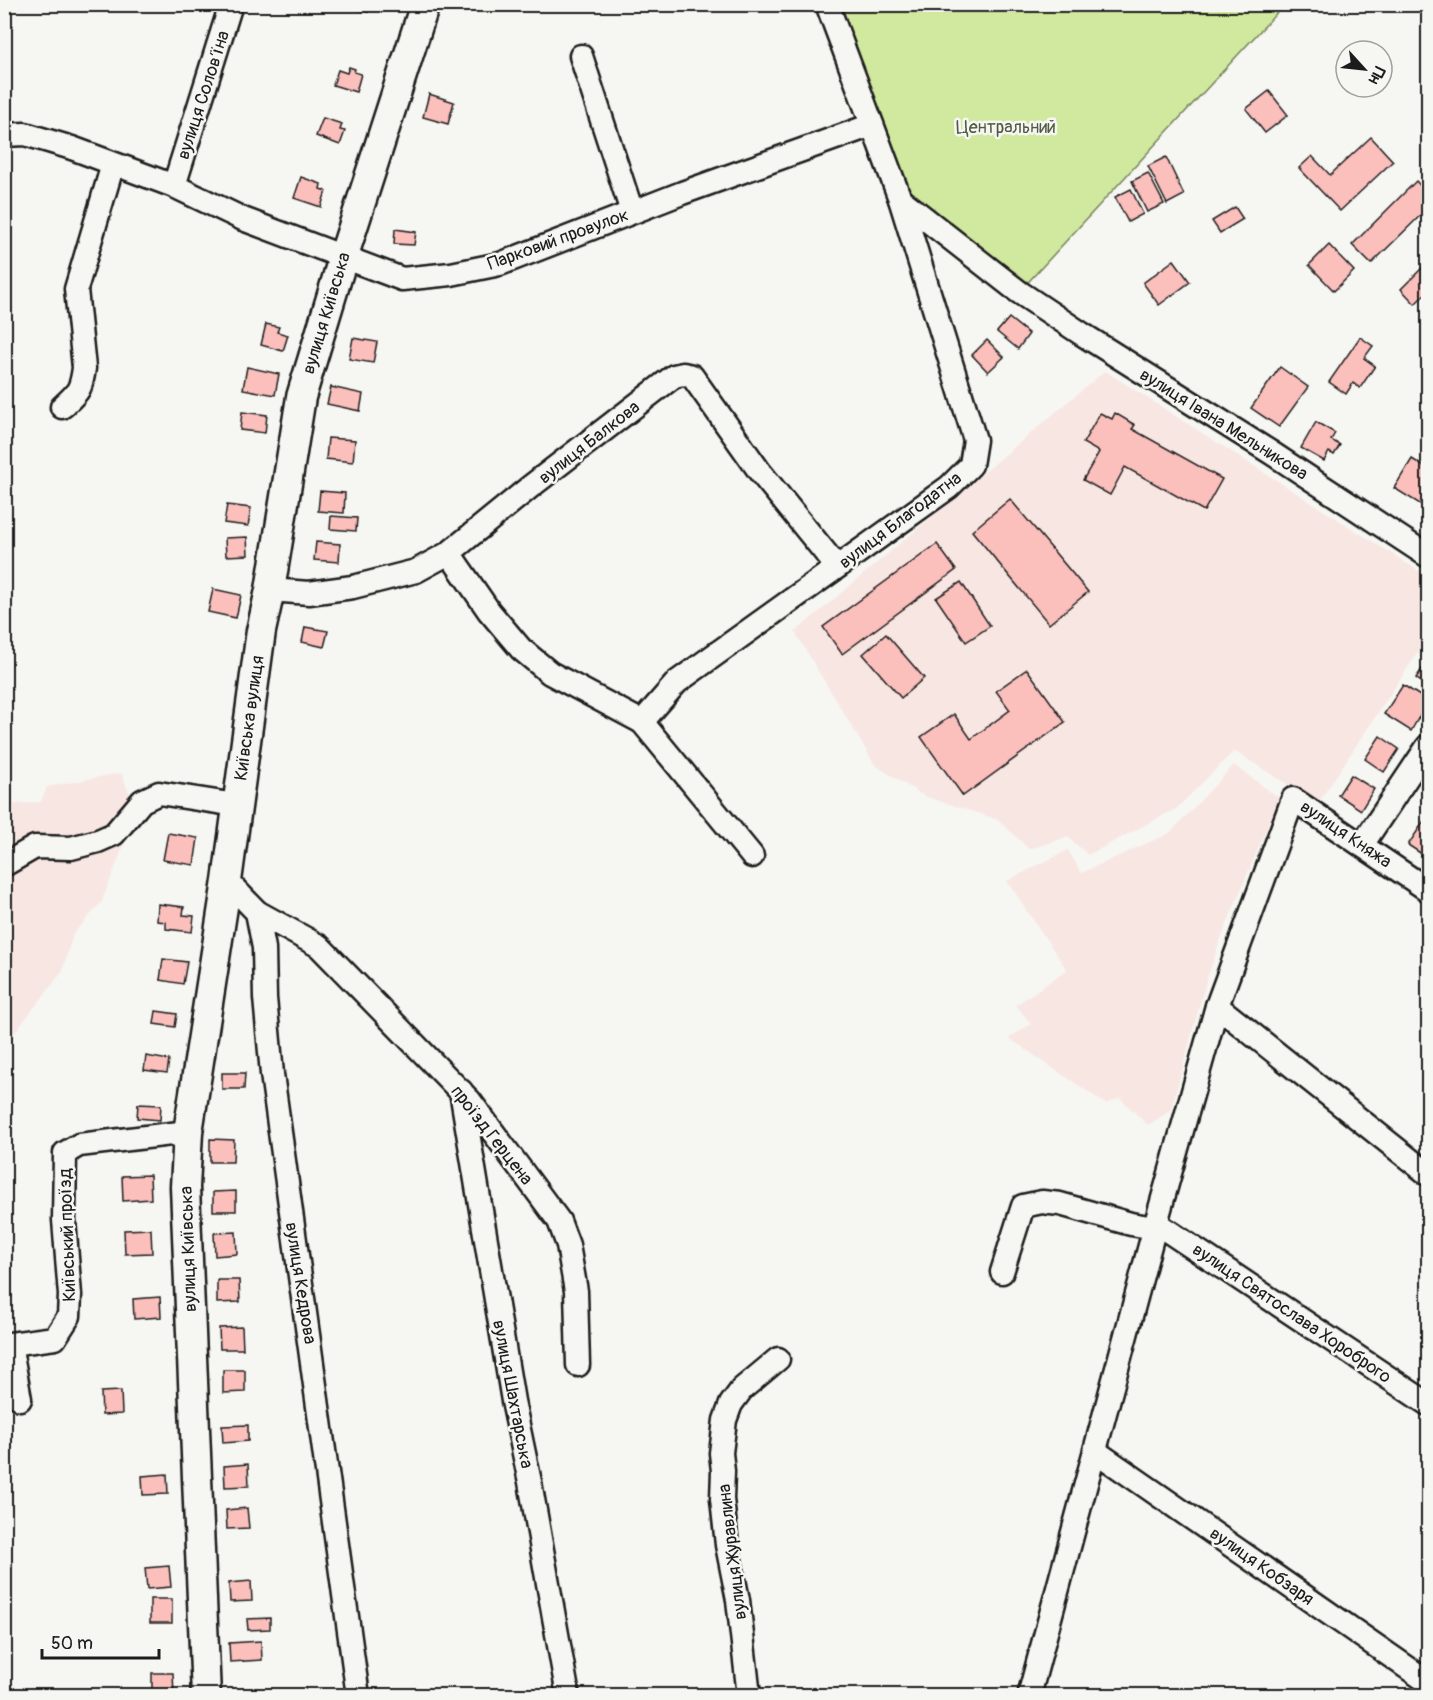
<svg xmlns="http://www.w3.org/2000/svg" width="1433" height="1700" viewBox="0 0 1433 1700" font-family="Pangolin,sans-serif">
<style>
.built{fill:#f8e6e2}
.green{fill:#d0e99e;stroke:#76825d;stroke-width:1.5}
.building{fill:#fbbfbc;stroke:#1c1c1c;stroke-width:1.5}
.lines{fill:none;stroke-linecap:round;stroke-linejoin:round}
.minor-casing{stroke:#1c1c1c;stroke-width:27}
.major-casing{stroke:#1c1c1c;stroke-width:33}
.minor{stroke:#f6f6f2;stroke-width:22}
.major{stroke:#f6f6f2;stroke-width:28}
.labels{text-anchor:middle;stroke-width:5;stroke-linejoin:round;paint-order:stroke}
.street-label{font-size:18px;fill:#1c1c1c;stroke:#f6f6f2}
.park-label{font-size:18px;fill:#525a43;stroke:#f6f6f2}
</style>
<rect width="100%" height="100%" fill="#f6f6f2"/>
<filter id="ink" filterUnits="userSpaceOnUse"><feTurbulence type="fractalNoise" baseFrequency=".0167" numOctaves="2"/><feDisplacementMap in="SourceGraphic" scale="12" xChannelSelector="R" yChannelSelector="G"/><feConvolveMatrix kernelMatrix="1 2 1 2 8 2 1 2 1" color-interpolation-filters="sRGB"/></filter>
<g filter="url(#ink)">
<g class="built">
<polygon points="1105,371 1428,577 1428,637 1318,803 1234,751 1177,808 1088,855 1068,837 1029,849 999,820 924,796 875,765 795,632"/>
<polygon points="1234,765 1279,798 1221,938 1207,978 1171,1110 1148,1125 1120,1098 1106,1104 1009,1038 1031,1024 1016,1005 1067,970 1007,881 1068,850 1081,873 1170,833"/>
<polygon points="121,773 137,812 101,903 73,934 62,972 5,1045 5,805 41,802 47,787"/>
</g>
<polygon class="green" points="827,5 1284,5 1019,292 900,199"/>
<g class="building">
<polygon points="344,4 369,4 368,12 344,6"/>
<polygon points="349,67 355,69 354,72 361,74 356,92 333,85 338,70 347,73"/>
<polygon points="1269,91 1288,115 1265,133 1246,109"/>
<polygon points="429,94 454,102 448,124 423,117"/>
<polygon points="323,118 342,124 340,130 345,131 340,145 316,136"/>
<polygon points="1371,137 1393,161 1340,211 1299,168 1312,156 1330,175"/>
<polygon points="1166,157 1184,195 1167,204 1148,166"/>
<polygon points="1148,173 1164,204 1147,212 1132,181"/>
<polygon points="301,177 321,184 320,189 326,191 321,207 294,198"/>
<polygon points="1416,181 1428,194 1428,208 1371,264 1352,245"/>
<polygon points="1131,189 1143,214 1128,222 1115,197"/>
<polygon points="1235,207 1243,219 1220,233 1212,221"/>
<polygon points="395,229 416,232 414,245 394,244"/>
<polygon points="1329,245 1354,271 1334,291 1309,265"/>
<polygon points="1174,260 1190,282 1159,305 1143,283"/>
<polygon points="1428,262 1428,291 1415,304 1401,289"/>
<polygon points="1009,318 1029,334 1018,349 997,332"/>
<polygon points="266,324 279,327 277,332 288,335 283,351 261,345"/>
<polygon points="1360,337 1373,346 1364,358 1375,366 1360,388 1353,383 1346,394 1329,382"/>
<polygon points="353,338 377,342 373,363 349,359"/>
<polygon points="987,340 1004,357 988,372 972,355"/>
<polygon points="247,367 279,374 275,395 243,389"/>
<polygon points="1280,367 1308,387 1279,427 1251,408"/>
<polygon points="331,387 363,394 360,411 327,404"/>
<polygon points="242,412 267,415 265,433 240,430"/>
<polygon points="1100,413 1112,419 1115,413 1135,425 1132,429 1222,479 1204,511 1125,467 1110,495 1083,480 1099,452 1083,443"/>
<polygon points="1316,422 1335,433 1331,440 1340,445 1334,455 1329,452 1324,461 1301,448"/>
<polygon points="328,438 355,440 353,462 326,459"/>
<polygon points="1412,459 1428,469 1428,509 1394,488"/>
<polygon points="320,491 345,493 344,513 318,511"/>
<polygon points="1010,499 1088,592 1049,624 972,531"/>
<polygon points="227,505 251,508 248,526 224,523"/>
<polygon points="331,516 357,518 356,531 330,529"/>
<polygon points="247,537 248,555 226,556 225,538"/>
<polygon points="316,542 340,544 339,562 314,560"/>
<polygon points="937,544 956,570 842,654 823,627"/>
<polygon points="961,582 990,626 966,642 936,598"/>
<polygon points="213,589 241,595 236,618 208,612"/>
<polygon points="305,627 328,631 324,647 302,642"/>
<polygon points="886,634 924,678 901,698 863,654"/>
<polygon points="1428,660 1428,687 1416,678"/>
<polygon points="1027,669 1065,722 963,796 921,737 954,714 971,739 1010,710 996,691"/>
<polygon points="1403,685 1428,701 1411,731 1384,714"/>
<polygon points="1380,736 1399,749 1384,772 1365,759"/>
<polygon points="1351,775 1374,789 1361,810 1338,795"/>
<polygon points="1428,815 1428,858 1408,845"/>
<polygon points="168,833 198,838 194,865 163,860"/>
<polygon points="158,904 184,907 183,915 194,916 192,932 166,929 166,922 157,921"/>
<polygon points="163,959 187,962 183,984 160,980"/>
<polygon points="156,1011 177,1014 175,1027 154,1024"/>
<polygon points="146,1056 169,1060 167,1073 144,1070"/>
<polygon points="222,1073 245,1073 244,1089 222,1089"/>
<polygon points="138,1104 161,1105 160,1120 137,1118"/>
<polygon points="210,1139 234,1140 233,1162 210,1162"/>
<polygon points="150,1175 151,1199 123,1201 122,1176"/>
<polygon points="236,1191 236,1211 213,1211 213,1192"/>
<polygon points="151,1229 152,1253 125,1254 124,1230"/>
<polygon points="236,1232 237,1254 215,1256 214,1233"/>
<polygon points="217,1280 239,1280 240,1302 217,1303"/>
<polygon points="160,1297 161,1317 134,1319 133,1299"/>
<polygon points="242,1327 243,1349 220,1349 219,1328"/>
<polygon points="223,1370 245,1370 245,1392 223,1393"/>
<polygon points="121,1391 122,1414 102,1415 101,1392"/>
<polygon points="248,1425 248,1441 223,1443 222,1426"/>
<polygon points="248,1464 249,1486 225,1487 224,1466"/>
<polygon points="167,1474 168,1494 143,1495 142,1476"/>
<polygon points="247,1508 249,1528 227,1529 226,1510"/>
<polygon points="169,1566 171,1587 147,1589 145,1568"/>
<polygon points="251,1581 252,1601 230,1602 229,1583"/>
<rect x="150" y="1599" width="22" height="24"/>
<polygon points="270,1618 270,1629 248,1630 247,1619"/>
<polygon points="261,1641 262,1660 230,1662 229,1643"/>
<polygon points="152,1673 173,1673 174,1696 152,1696"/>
</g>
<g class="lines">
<g class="minor-casing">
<g id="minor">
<polyline points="581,56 632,212"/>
<polyline points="4,135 25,134 72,148 174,186 243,219 402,279 451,274 500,264 682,193 872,125"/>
<polyline points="174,186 231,4"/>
<polyline points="900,199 1019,292 1082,334 1270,452 1428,556"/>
<path d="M62,407C78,392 81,391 84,368L76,289L113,164"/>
<polyline points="449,553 489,611 521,649 550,673 642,722"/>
<polyline points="270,590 309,593 353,587 416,571 449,553 530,487 674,376 683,374 692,376 760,472 837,567"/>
<polyline points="1362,845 1428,746"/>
<polyline points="752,856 642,722 677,682 949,487 971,465 975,440 900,199 827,4"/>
<polyline points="4,865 35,847 71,848 98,841 114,834 142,801 159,793 236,805"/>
<polyline points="227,881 257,912 264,948 265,998 272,1074 358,1696"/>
<polyline points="257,912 319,946 470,1101 559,1221 568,1245 576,1291 578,1365"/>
<polyline points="1217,1006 1428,1174"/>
<polyline points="461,1091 513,1401 530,1482 568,1696"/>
<polyline points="1156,1223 1428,1404"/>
<polyline points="1002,1272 1023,1206 1042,1202 1060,1204 1131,1224 1155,1228"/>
<polyline points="20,1399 10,1344 55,1338 69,1316 70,1295 64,1220 65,1153 79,1145 188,1132"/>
<polyline points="1095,1451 1428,1682"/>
<polyline points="749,1696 738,1600 727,1545 722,1499 723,1471 721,1453 725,1420 731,1404 742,1389 778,1359"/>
<polyline points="1029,1696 1156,1223 1217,1006 1293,799 1428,890"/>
</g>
</g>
<g class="major-casing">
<polyline id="major" points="206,1696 185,1187 188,1132 227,881 261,631 270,590 301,397 343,258 425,4"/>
</g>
<use href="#minor" class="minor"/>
<use href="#major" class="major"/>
</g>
</g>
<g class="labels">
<g class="street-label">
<text transform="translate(203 95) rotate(-72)" y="6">вулиця Соловʼїна</text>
<text transform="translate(558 239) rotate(-20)" y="6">Парковий провулок</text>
<text transform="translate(326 313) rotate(-73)" y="6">вулиця Київська</text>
<text transform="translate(1224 424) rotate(32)" y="6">вулиця Івана Мельникова</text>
<text transform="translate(589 442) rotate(-38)" y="6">вулиця Балкова</text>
<text transform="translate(900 520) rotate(-37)" y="6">вулиця Благодатна</text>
<text transform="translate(249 718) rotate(-82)" y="6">Київська вулиця</text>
<text transform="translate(1346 834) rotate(34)" y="6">вулиця Княжа</text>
<text transform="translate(492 1135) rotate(52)" y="6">проїзд Герцена</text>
<text transform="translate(67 1235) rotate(-92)" y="6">Київський проїзд</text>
<text transform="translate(188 1249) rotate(-92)" y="6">вулиця Київська</text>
<text transform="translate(301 1283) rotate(81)" y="6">вулиця Кедрова</text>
<text transform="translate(1292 1313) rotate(34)" y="6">вулиця Святослава Хороброго</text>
<text transform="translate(513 1394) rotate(79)" y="6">вулиця Шахтарська</text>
<text transform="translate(732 1552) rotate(-97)" y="6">вулиця Журавлина</text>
<text transform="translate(1262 1566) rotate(35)" y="6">вулиця Кобзаря</text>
</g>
<g class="park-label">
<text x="1006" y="133">Центральний</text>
</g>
</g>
<rect width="1433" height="1700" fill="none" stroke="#f6f6f2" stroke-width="24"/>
<rect x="12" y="12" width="1409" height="1676" fill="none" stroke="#1c1c1c" stroke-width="2" filter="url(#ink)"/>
<g transform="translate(1364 69) rotate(117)"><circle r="28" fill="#f6f6f2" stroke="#9f9f9c" stroke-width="1.5"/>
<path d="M0-4.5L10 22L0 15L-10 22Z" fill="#1c1c1c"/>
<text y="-9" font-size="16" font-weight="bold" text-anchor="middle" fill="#1c1c1c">Пн</text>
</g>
<path d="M42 1649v9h117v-9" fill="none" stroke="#1c1c1c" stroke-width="3"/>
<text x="51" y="1649" font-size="18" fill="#1c1c1c" stroke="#f6f6f2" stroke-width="4.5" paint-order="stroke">50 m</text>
</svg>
